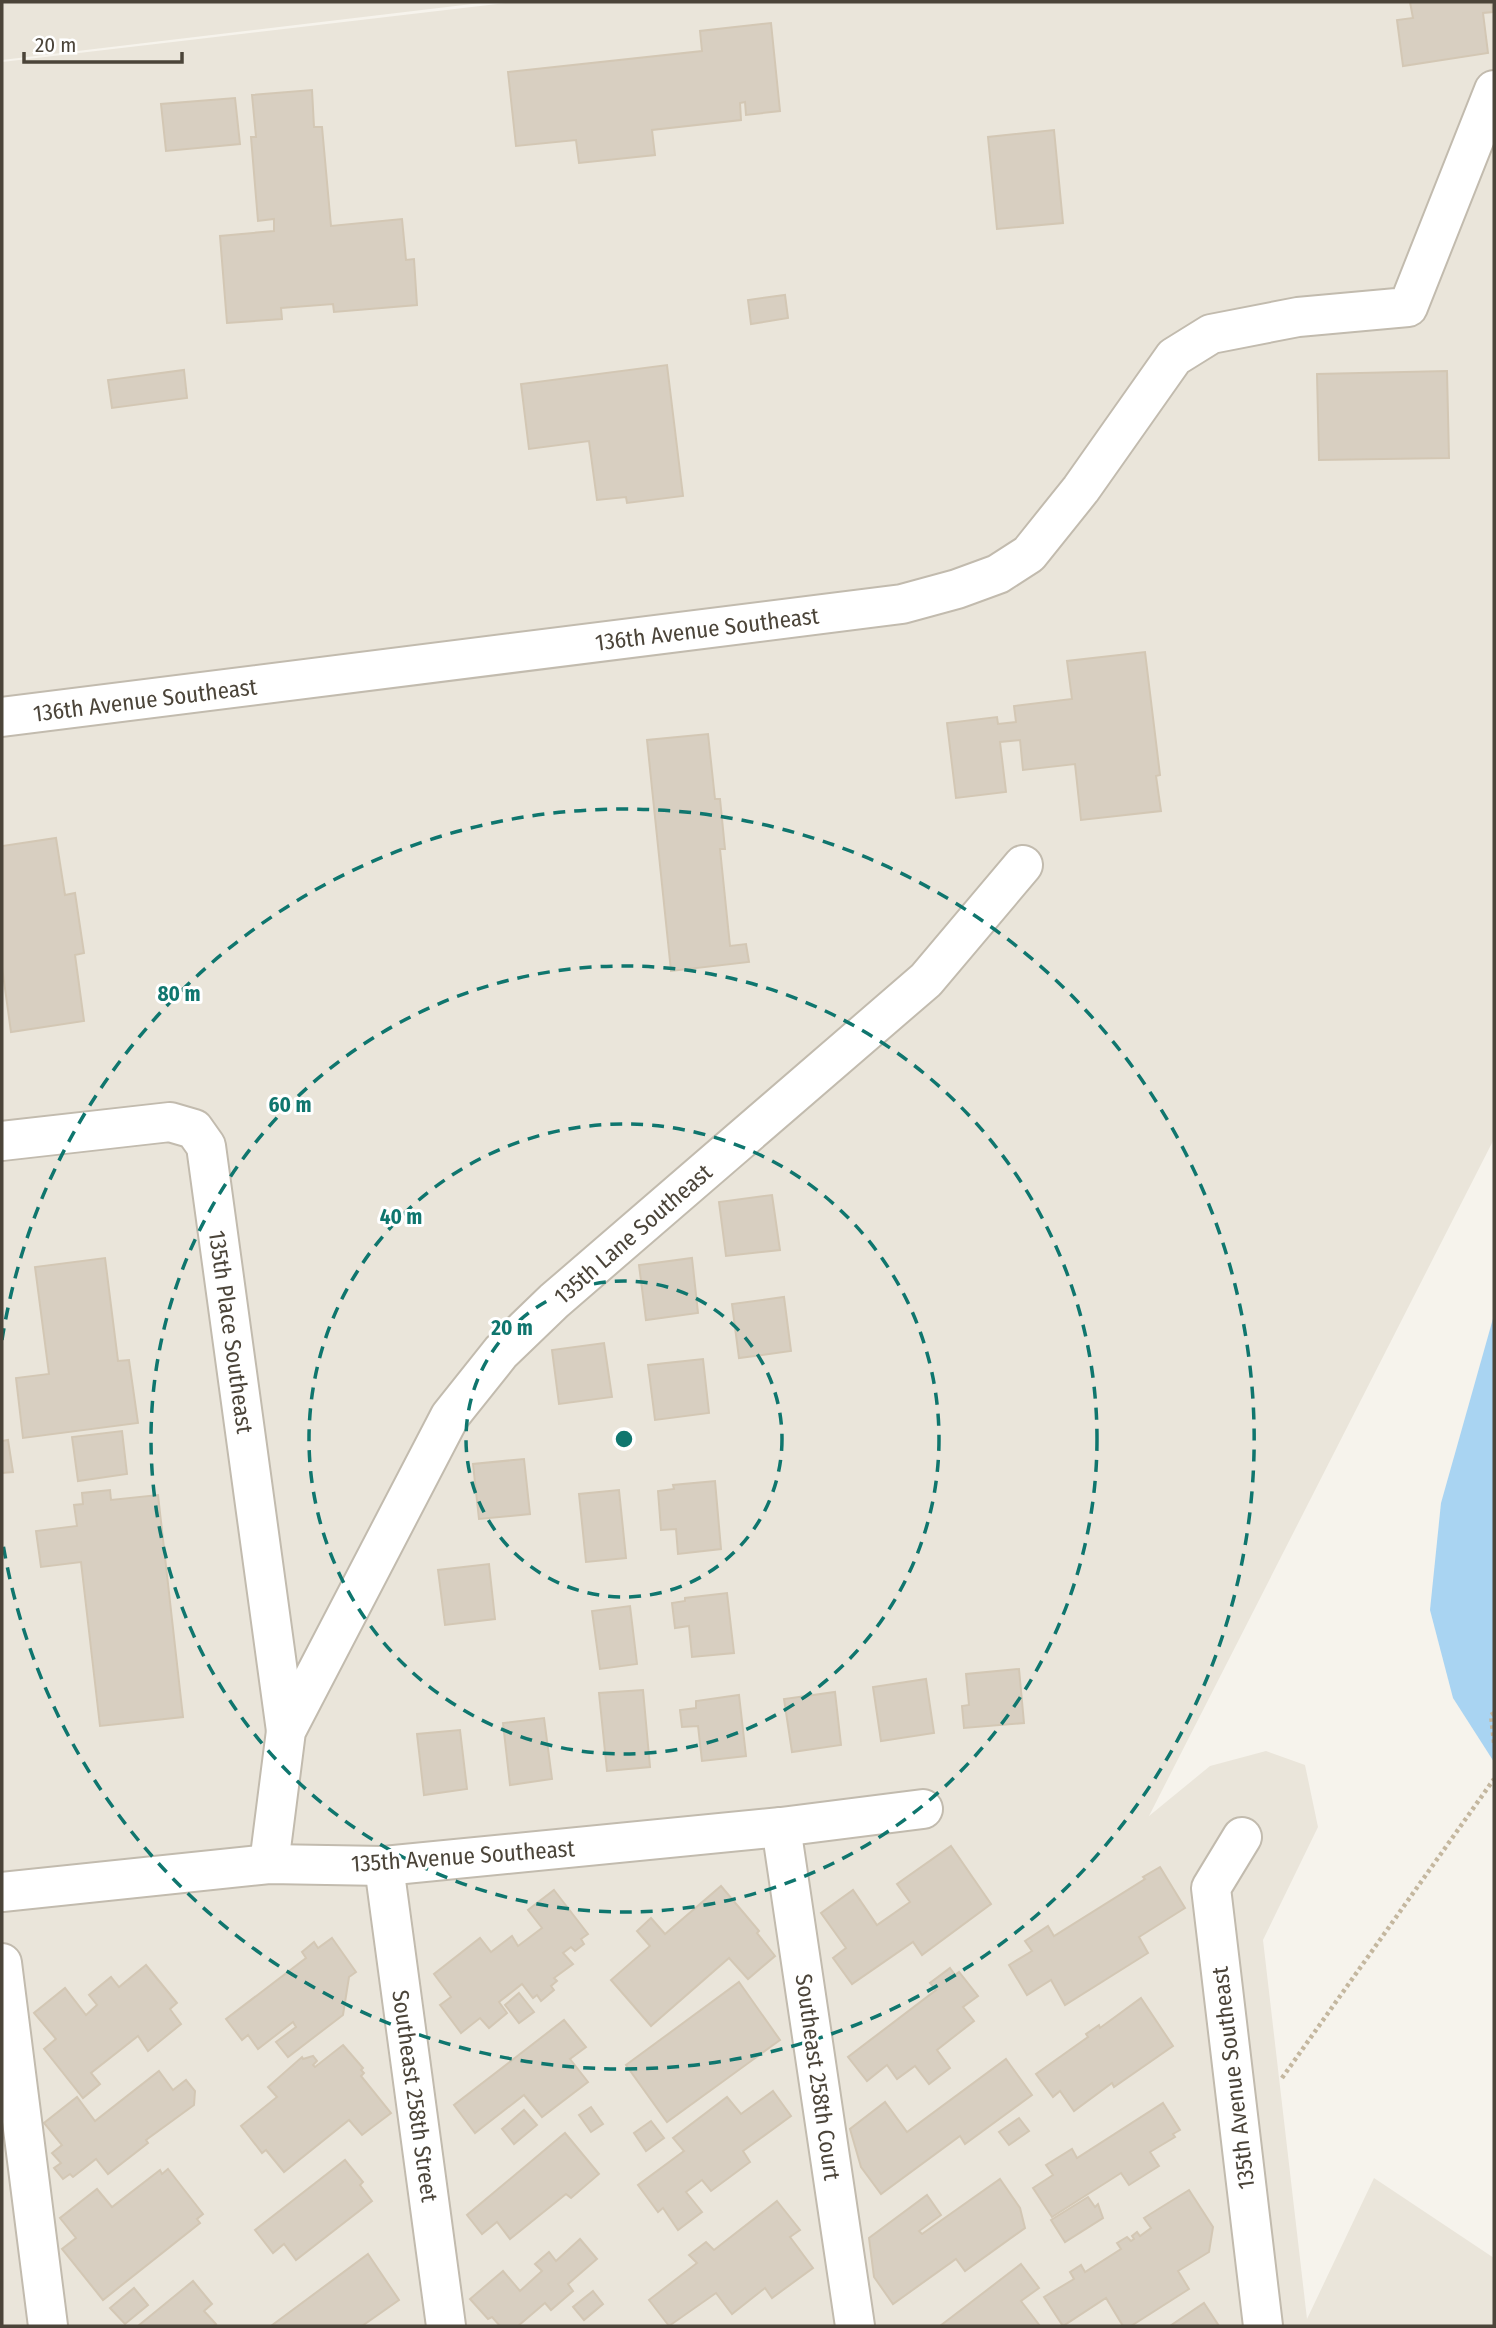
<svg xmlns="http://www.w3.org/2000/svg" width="1496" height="2328" viewBox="0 0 1496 2328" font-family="'Fira Sans Condensed',sans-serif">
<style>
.residential{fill:#eae5da}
.water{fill:#a9d4f2}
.building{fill:#d8cfc1;stroke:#d3c7b4;stroke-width:2}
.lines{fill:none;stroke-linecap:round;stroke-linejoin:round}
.minor-casing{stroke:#c2bbae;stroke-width:42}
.path{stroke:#c4b79f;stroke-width:4.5;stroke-dasharray:3.5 3.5;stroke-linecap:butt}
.minor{stroke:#fff;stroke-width:38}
.ring{fill:none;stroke:#0f766e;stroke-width:3.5;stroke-dasharray:12 9}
.labels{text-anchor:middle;stroke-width:6;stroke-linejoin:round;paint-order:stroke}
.street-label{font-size:23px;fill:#4b4439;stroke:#fff}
.centre{fill:#0f766e;stroke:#fff;stroke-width:3.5}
.ring-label{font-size:21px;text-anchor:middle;font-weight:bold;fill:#0f766e;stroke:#fff;stroke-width:6;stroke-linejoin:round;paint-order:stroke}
</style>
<rect width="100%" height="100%" fill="#f6f3ec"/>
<g class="residential">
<polygon points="2,2 489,2 2,60"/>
<polygon points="514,2 1494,2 1494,1139 1149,1816 1210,1766 1266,1751 1305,1765 1318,1827 1263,1940 1307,2319 1374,2178 1494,2258 1494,2326 2,2326 2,62"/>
</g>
<polygon class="water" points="1494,1315 1494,1762 1453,1698 1430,1610 1441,1503"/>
<g class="building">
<polygon points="1410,2 1491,2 1493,12 1483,13 1488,53 1403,66 1397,20 1413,18"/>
<polygon points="771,23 780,111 746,115 745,102 740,103 741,120 652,130 655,155 579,163 576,140 516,146 508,72 702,51 700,31"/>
<polygon points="312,90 314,127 322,127 331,226 402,219 406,260 414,259 417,305 334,312 333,304 281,308 282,319 227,323 220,236 274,231 274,219 258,221 251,137 256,137 252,95"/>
<polygon points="235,98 240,144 166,151 161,104"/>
<polygon points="1054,130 1063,223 997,229 988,137"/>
<polygon points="785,295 788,318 751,324 748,300"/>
<polygon points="667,365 683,496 627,503 626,497 597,500 589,441 529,449 521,384"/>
<polygon points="184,370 187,398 112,408 108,380"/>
<polygon points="1447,371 1449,458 1319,460 1317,374"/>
<polygon points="1145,652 1160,775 1156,776 1161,811 1081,820 1075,764 1023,770 1020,740 1000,742 1006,792 956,798 947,723 997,717 998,724 1016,722 1014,706 1072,699 1067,661"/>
<polygon points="708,734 715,799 720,799 725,849 720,849 730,946 746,944 749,962 671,971 647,740"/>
<polygon points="56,838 65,895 75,893 84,953 75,955 84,1021 11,1032 2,967 2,846"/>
<polygon points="772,1195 780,1250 726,1256 719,1202"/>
<polygon points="105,1258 118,1361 129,1360 138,1423 23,1438 16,1378 49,1374 35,1267"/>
<polygon points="692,1258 698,1313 646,1320 639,1265"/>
<polygon points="784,1297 791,1351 739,1358 732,1304"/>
<polygon points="604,1343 612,1397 559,1404 552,1350"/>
<polygon points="703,1359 709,1413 655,1420 648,1365"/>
<polygon points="122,1431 127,1474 78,1481 72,1437"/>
<polygon points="8,1440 13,1472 2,1473 2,1441"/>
<polygon points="524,1459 530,1514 479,1519 473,1464"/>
<polygon points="715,1481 721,1549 678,1554 676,1529 661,1530 658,1491 674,1489 673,1485"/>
<polygon points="110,1490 111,1500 158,1495 183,1717 100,1726 81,1562 41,1567 36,1531 77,1526 74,1505 83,1504 82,1493"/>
<polygon points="619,1490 626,1558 586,1562 579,1494"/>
<polygon points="489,1564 495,1619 445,1625 438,1570"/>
<polygon points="727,1593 734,1653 692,1657 689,1626 675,1628 672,1603 685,1601 685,1598"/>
<polygon points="630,1606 637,1664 600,1669 592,1611"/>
<polygon points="1019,1669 1024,1723 964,1728 962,1706 969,1705 966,1674"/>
<polygon points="926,1679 934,1733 881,1741 873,1687"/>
<polygon points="643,1690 650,1767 607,1771 599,1693"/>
<polygon points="835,1692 841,1745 792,1752 784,1699"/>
<polygon points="739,1695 746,1756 702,1761 698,1726 682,1727 680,1710 696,1708 696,1701"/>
<polygon points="544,1718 552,1779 510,1785 503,1723"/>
<polygon points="460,1730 467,1789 424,1795 417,1734"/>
<polygon points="951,1846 991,1904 922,1955 913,1942 852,1984 833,1958 846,1948 821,1913 853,1890 877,1925 910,1902 897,1884"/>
<polygon points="1160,1867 1185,1908 1139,1937 1148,1953 1065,2005 1051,1980 1027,1995 1009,1965 1032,1951 1025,1941 1048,1926 1054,1936 1145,1879 1143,1877"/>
<polygon points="721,1886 759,1931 757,1933 775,1956 748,1979 729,1958 651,2026 611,1980 650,1946 637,1931 651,1918 665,1934"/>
<polygon points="554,1890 588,1934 581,1939 584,1944 575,1951 571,1947 563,1953 573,1964 554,1978 557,1981 551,1986 554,1990 541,2001 537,1995 533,1998 522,1984 499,2002 507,2013 489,2028 480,2018 461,2033 440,2005 451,1997 434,1974 480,1938 491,1952 512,1936 518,1946 542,1928 528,1910"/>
<polygon points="332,1938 356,1972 349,1977 343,2015 288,2057 276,2042 296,2027 293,2022 258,2049 248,2035 242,2040 226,2019 306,1958 302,1952 314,1942 318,1948"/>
<polygon points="146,1965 177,2003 170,2009 181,2024 148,2051 138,2036 91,2073 100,2084 83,2098 44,2049 56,2039 34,2013 65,1988 86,2015 97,2005 89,1995 111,1977 119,1987"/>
<polygon points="950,1968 955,1975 959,1972 978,1996 963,2007 974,2021 937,2050 950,2068 929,2084 915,2066 897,2079 887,2065 867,2081 848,2057 936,1990 930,1983"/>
<polygon points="739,1982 780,2040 667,2122 626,2065"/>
<polygon points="519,1993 534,2012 519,2023 505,2005"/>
<polygon points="1141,1998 1173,2046 1114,2087 1112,2083 1074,2111 1060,2091 1053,2097 1036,2074 1088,2037 1086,2034 1099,2025 1100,2028"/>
<polygon points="564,2020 586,2047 570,2059 588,2082 542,2117 524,2095 475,2133 454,2105"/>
<polygon points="343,2045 363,2068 361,2070 364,2073 361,2076 391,2113 362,2135 349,2120 284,2172 266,2150 262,2153 241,2126 277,2097 268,2087 302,2057 303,2059 313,2056 317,2061 313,2065 315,2067"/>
<polygon points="1006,2059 1032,2095 965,2144 960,2136 881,2194 861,2167 850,2129 885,2102 907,2132"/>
<polygon points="159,2071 173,2090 186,2080 195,2091 194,2105 146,2140 148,2143 108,2174 96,2159 73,2177 70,2174 63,2179 54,2168 61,2163 52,2153 62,2145 44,2123 77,2097 95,2121"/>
<polygon points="773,2091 791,2116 743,2151 750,2162 711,2191 702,2180 686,2192 702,2212 678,2230 663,2208 658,2212 638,2185 684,2151 673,2138 727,2097 741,2114"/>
<polygon points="1163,2103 1180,2130 1173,2134 1175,2137 1150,2152 1159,2166 1129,2185 1121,2173 1052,2217 1033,2188 1053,2175 1046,2165 1072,2149 1077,2158"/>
<polygon points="591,2107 603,2124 591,2132 579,2115"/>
<polygon points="524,2110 537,2125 514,2144 502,2129"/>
<polygon points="1019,2118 1029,2131 1009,2145 999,2132"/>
<polygon points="651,2121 664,2138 646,2151 634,2133"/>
<polygon points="565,2133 599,2174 571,2198 566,2194 510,2239 497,2222 482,2234 467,2215"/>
<polygon points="345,2160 363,2182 360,2185 372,2201 296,2260 284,2244 273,2253 255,2230"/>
<polygon points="168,2169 203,2214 197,2219 200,2223 103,2300 62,2249 76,2238 60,2218 97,2189 112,2207 160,2170 162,2174"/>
<polygon points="1000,2179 1020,2208 1025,2228 965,2271 956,2259 893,2304 874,2277 869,2238 927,2195 941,2215 919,2231 922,2234"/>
<polygon points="1189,2190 1213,2227 1209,2252 1178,2271 1189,2289 1131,2326 1123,2326 1106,2298 1063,2326 1044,2297 1074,2279 1070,2272 1081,2265 1085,2272 1121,2249 1117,2243 1127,2237 1131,2241 1134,2239 1132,2236 1137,2232 1140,2236 1151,2228 1144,2218"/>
<polygon points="1088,2197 1095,2207 1098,2204 1103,2218 1065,2242 1051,2220"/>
<polygon points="777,2201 800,2230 790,2237 813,2268 772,2298 765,2288 732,2314 716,2293 669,2326 649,2300 697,2263 689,2255 706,2242 714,2250"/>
<polygon points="580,2239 597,2259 568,2284 573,2291 551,2310 545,2303 518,2326 500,2326 492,2317 488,2319 470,2299 503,2271 520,2291 542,2271 535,2264 549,2252 556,2261"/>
<polygon points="368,2254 399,2300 362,2326 271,2326"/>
<polygon points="1021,2264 1039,2288 1021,2301 1040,2326 940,2326"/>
<polygon points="193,2281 212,2304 204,2311 216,2324 213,2326 138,2326"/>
<polygon points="134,2288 148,2305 125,2324 110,2308"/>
<polygon points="593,2291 603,2304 584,2320 573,2307"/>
<polygon points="1204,2303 1219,2326 1170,2326"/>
</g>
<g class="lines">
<g class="minor-casing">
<g id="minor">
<polyline points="2,717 902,604 957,589 998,574 1029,554 1081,489 1174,357 1211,334 1298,317 1408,307 1494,90"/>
<polyline points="2,1141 170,1122 194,1129 206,1146 286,1731"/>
<polyline points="781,1827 855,2326"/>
<polyline points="1242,1837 1211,1888 1263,2326"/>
<polyline points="269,1864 286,1731 450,1416 501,1352 554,1301 926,980 1023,865"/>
<polyline points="384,1866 446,2326"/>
<polyline points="2,1892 269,1864 384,1866 781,1827 923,1809"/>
<polyline points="2,1963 48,2326"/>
</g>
</g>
<g class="path">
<polyline points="1494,1713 1491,1715 1494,1743"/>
<polyline points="1282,2078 1494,1779"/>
</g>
<use href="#minor" class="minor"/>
</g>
<g class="ring">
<circle cx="624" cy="1439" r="158"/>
<circle cx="624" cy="1439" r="315"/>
<circle cx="624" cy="1439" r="473"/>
<path d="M2 1340A630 630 0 1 1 2 1538"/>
</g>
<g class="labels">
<g class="street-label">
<text transform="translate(707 629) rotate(-7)" y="8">136th Avenue Southeast</text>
<text transform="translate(145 700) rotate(-7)" y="8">136th Avenue Southeast</text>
<text transform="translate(633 1234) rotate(-41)" y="8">135th Lane Southeast</text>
<text transform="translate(231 1332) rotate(82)" y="8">135th Place Southeast</text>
<text transform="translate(463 1856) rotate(-4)" y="8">135th Avenue Southeast</text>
<text transform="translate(818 2077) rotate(82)" y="8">Southeast 258th Court</text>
<text transform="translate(1233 2078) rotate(-97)" y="8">135th Avenue Southeast</text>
<text transform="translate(415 2096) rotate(82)" y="8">Southeast 258th Street</text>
</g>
</g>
<circle cx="624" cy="1439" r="10" class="centre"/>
<g class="ring-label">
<text x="179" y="1001">80 m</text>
<text x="290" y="1112">60 m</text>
<text x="401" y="1224">40 m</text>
<text x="512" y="1335">20 m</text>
</g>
<rect width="1496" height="2328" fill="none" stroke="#4b4439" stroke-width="7"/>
<path d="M24 52v10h158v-10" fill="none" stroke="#4b4439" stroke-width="3.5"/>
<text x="35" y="52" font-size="21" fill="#4b4439" stroke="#ffffff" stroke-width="5" paint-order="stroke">20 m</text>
</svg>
